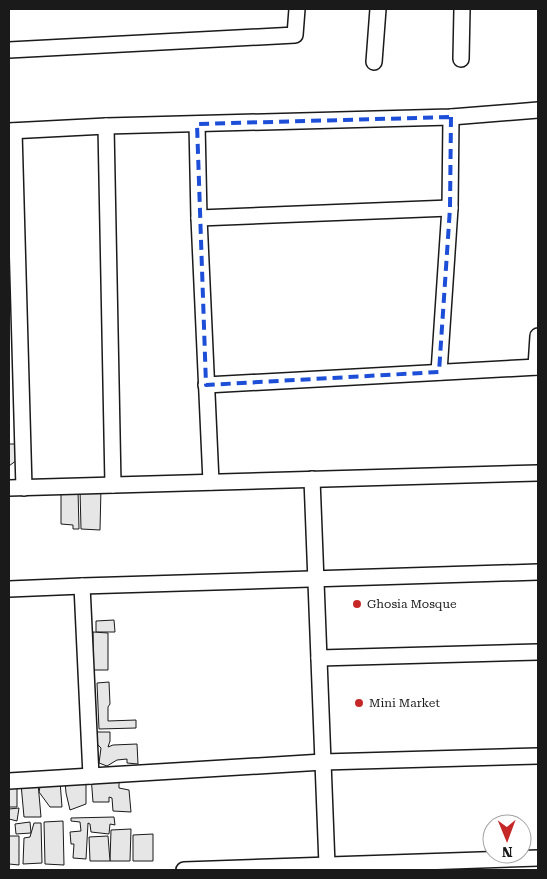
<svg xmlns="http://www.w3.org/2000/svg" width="547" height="879" viewBox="0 0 547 879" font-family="'Roboto Serif',serif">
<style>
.building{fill:#e6e6e6;stroke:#1a1a1a}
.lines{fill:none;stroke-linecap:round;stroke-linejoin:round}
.street-casing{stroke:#1a1a1a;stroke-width:18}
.street{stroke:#fff;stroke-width:15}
.marked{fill:none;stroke:#1d4ed8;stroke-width:4;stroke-dasharray:10 6;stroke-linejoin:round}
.poi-dot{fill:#c62828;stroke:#fff;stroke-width:2}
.labels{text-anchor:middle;stroke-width:4;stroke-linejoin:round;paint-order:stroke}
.poi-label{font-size:12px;fill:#1a1a1a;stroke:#fff;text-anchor:start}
</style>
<rect width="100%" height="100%" fill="#fff"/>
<g class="building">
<polygon points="9,444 17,444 17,460 9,466"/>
<polygon points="101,488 100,530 81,529 80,489"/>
<polygon points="61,490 78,490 79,529 73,529 73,525 61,524"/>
<polygon points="114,620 115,632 96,632 96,621"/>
<polygon points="93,632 108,633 108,670 93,670"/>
<polygon points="109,682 110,704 108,707 108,721 136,720 136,728 99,729 97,683"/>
<polygon points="95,732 110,732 110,741 108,747 113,745 137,744 138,764 127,763 127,759 117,760 107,766 99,763 101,748 97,744"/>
<polygon points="91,776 119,776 119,788 129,790 131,812 113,811 112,798 109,797 109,802 93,802"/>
<polygon points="86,779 86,804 70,810 66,793 65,781"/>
<polygon points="60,781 62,807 50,807 39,792 41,782"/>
<polygon points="17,783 17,807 9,807 9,784"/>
<polygon points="38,783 41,817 24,817 21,784"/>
<polygon points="19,808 17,821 9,819 9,809"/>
<polygon points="114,817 115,825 110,824 109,834 91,832 90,824 88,823 86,859 73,858 74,844 71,844 70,832 81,831 80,822 71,821 71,818"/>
<polygon points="63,821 64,865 45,864 44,822"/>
<polygon points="30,822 31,833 16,834 15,824"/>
<polygon points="34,823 41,823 42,863 23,864 24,838 30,837"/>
<polygon points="131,829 130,861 110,861 111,830"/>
<polygon points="153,834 153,861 133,861 133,835"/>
<polygon points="9,836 19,836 19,865 9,864"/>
<polygon points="108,836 110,861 90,861 89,837"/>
</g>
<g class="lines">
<g class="street-casing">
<g id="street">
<polyline points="9,50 295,35 297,9"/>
<polyline points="461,59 462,9"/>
<polyline points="374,62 378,9"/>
<polyline points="197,124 199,218 211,482"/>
<polyline points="106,126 113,485"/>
<polyline points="9,131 106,126 451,117 538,110"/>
<polyline points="14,131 24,488"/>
<polyline points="199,218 450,208"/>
<polyline points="536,367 538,336"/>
<polyline points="439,372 450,208 451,117"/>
<polyline points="206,385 538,367"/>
<polyline points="312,479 327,865"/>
<polyline points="9,488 538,473"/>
<polyline points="82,586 91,776"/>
<polyline points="9,589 82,586 538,572"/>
<polyline points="319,658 538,652"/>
<polyline points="9,781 323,762 538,756"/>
<polyline points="184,870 538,858"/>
</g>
</g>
<use href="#street" class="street"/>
</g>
<path class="marked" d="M451,117L450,208L439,372L206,385L197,124Z"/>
<g class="poi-dot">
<circle cx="357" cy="604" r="5"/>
<circle cx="359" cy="703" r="5"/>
</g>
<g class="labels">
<g class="poi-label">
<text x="367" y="608">Ghosia Mosque</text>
<text x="369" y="707">Mini Market</text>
</g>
</g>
<rect width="547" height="879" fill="none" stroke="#1a1a1a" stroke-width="20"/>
<g transform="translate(507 839) rotate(179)"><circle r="24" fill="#ffffff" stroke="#a3a3a3"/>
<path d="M0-4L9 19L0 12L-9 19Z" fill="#c62828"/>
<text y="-8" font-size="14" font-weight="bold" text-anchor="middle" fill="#1a1a1a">N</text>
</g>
</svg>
